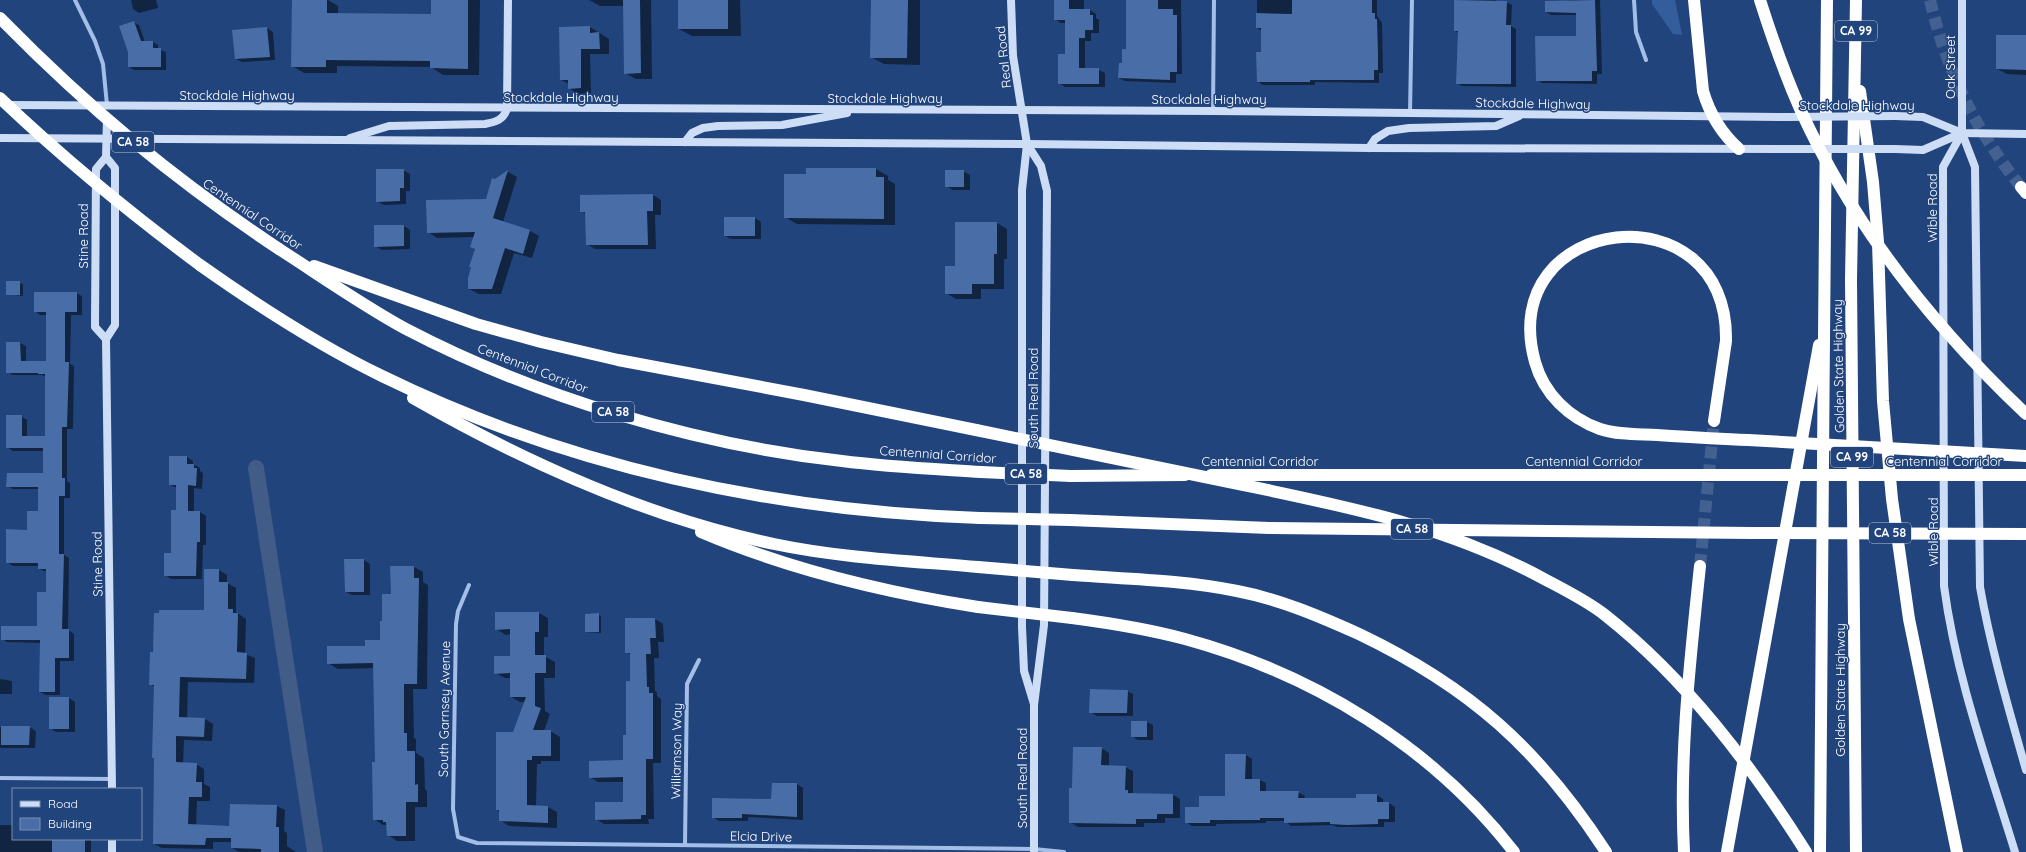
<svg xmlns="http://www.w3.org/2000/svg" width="2026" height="852" viewBox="0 0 2026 852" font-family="Quicksand,sans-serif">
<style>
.green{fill:#345d9b}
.shadow{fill:#0007}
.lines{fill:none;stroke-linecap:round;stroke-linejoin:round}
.canal{stroke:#415c86;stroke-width:16}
.building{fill:#496ea7}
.highway-tunnel{stroke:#426090;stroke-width:12;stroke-dasharray:12 6;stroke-linecap:butt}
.street{stroke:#a4bfe7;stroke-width:4}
.secondary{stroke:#ceddf6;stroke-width:8}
.highway{stroke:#fff;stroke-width:12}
.secondary-bridge{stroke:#ceddf6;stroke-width:8}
.highway-bridge{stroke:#fff;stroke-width:12}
.labels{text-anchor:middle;stroke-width:3;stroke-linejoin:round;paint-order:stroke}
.shield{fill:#21447d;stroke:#bcc7d8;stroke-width:1}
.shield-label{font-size:12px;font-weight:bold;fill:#fff}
.street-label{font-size:13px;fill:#fff;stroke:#21447d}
</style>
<rect width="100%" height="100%" fill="#21447d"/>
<polygon class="green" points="1652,0 1675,0 1682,35 1673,34 1652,4"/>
<g class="shadow">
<polygon points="131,0 156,0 158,8 139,13 133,9"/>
<polygon points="293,0 328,0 338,6 338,14 432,15 432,0 480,0 479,75 443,75 431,67 337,66 337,73 304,73 292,66"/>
<polygon points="589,0 651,0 652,79 636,79 625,73 624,6 600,6"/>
<polygon points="679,0 740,0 741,36 692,36 679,29"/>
<polygon points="872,0 920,0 920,65 884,64 871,57"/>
<polygon points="1053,0 1084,0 1084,10 1090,10 1096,14 1096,18 1099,20 1099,33 1091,33 1091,41 1085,41 1085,70 1099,70 1105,73 1105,87 1065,87 1059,83 1066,55 1066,23 1061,23 1055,19 1055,2"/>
<polygon points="1127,0 1181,0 1182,74 1176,74 1176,83 1125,81 1119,78 1127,50"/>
<polygon points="1257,0 1377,0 1377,16 1382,23 1383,73 1379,73 1379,83 1315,82 1315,85 1263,85 1258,82 1262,53 1262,31 1257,28"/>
<polygon points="1455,0 1496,0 1496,2 1506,2 1512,5 1511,26 1516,29 1516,87 1462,86 1457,83 1459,33 1455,31"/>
<polygon points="1570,0 1600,0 1602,74 1597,74 1597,84 1542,83 1537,80 1576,37 1577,15 1551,15 1546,12"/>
<polygon points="133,22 139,25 145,42 153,42 158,45 158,49 166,52 166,70 134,70 129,67"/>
<polygon points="590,27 609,39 609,54 590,54 591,93 578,94 569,88 569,84 561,80"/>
<polygon points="267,28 273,32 275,60 242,62 236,59"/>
<polygon points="2026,36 2026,75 2007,74 1997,69"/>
<polygon points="876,169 888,176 888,180 895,184 895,225 797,224 785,217 807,175"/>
<polygon points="403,170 410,174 410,191 406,191 406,204 384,205 377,201"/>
<polygon points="963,171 970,175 970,190 953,190 946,186"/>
<polygon points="508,172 517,177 503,222 530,231 539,236 532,258 514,253 501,294 479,294 469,289 476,249 475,237 437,238 428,232 486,200 495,180"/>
<polygon points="653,195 661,200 661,215 655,215 656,249 595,249 587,244 586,214 581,211"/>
<polygon points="755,218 761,222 761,239 731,239 725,236"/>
<polygon points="956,223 997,223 1007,229 1007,259 1004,259 1004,289 981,289 981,299 956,299 946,293 956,267"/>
<polygon points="404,226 410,230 410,249 382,250 375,246"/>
<polygon points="7,282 23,284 23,296 7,294"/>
<polygon points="76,293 82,296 82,315 71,315 70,364 74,366 73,429 67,429 67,481 70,483 70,498 64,498 64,555 69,558 68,630 74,634 74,661 60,661 60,695 46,695 40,692 41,643 7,642 2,639 38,627 47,593 47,572 39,569 39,566 13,566 7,562 39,512 39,489 13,489 7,486 44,474 44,451 13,451 7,447 21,416 27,420 27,437 46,437 46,377 42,375 13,375 7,372 7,343 20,343 26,346 26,362 47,362 47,315 40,315 35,311"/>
<polygon points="187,457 193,461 193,464 200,468 200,471 203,473 202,489 194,488 194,512 200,512 206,516 206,545 203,545 202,579 171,579 165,575 172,554 177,511 177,488 170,485"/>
<polygon points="364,560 370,564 370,595 352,595 346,592"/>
<polygon points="414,567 423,572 423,582 428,585 427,689 413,689 414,738 416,739 416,753 424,758 425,789 427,791 427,807 415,807 415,841 397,841 388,835 387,825 383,825 374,819 376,763 374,668 338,669 328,663 381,641 383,622 392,595"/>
<polygon points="219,570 227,575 227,583 236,588 236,612 246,619 245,654 255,658 254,683 188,682 187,719 205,719 213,724 212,741 184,740 183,764 196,764 204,769 204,784 210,787 210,801 197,801 196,826 230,827 277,806 285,810 284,831 287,833 287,846 296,852 239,852 232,848 232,842 213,842 213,849 162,848 154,844 155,687 150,684 154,653 204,611"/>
<polygon points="539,613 548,618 548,637 544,637 544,656 555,662 555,678 544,678 545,711 550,714 544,731 550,731 560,737 560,761 541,761 541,764 537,764 536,806 548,807 557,812 557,828 509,826 500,820 500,812 497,810 514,733 525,702 520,702 511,697 511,678 505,678 495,673 511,657 511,634 506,635 496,629"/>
<polygon points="598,614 601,616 601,633 586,632"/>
<polygon points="626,619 655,619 663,624 664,642 658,642 659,658 654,658 655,691 657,692 657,696 661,699 661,763 653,763 654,819 648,819 649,824 604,824 596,819 624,803 624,782 598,782 590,777 624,761 631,682 631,655 626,652"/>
<polygon points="0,679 12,681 12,694 0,694"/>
<polygon points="1127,691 1133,694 1133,716 1097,716 1090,712"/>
<polygon points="69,698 75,702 75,732 56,732 50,728"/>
<polygon points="1132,722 1147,722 1153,725 1153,740 1138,740 1132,736"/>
<polygon points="0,727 29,727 36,731 35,748 0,748"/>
<polygon points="1101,748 1109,753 1109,766 1125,767 1133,771 1133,794 1173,795 1180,799 1180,818 1165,818 1165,823 1144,823 1144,827 1078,827 1070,822 1073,789"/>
<polygon points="1246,755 1252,759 1252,780 1260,780 1266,783 1266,792 1298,792 1305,796 1304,799 1357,799 1357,795 1377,795 1383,799 1383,803 1389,803 1395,807 1395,822 1384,822 1384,827 1337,827 1333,825 1291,826 1285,821 1266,821 1266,823 1216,824 1216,826 1192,826 1186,822 1200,808 1226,797"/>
<polygon points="797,784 803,788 803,820 748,817 748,821 719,821 713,817 772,800"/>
<polygon points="0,825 13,825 13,839 91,839 91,852 0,852"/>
</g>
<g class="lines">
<polyline class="canal" points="256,468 315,852"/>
</g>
<g class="building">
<polygon points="292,0 327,0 327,13 431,14 431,0 468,0 468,69 430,68 430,61 326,60 326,67 291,67"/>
<polygon points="623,0 640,0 641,73 624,74"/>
<rect x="678" y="0" width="50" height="29"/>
<polygon points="871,0 908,0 907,58 870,58"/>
<polygon points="1054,0 1069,0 1069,9 1090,9 1090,15 1093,15 1093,30 1085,30 1085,38 1079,38 1079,68 1099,68 1099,84 1058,84 1058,54 1065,54 1065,20 1054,20"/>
<polygon points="1126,0 1158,0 1158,9 1173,9 1173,15 1177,15 1177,72 1170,72 1170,80 1118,78 1119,63 1122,63 1122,49 1126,49"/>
<polygon points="1292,0 1372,0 1372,13 1375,13 1375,19 1377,19 1378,55 1378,70 1374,70 1374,80 1310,80 1310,82 1257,82 1256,52 1261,52 1261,28 1256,28 1256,13 1292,14"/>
<polygon points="1454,0 1507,1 1506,25 1511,25 1511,84 1456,84 1458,31 1454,31"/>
<polygon points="1595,0 1597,71 1592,71 1592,81 1536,81 1535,36 1576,36 1576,13 1545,12 1545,1"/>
<polygon points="134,21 141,41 153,41 153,48 161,48 161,67 128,67 128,52 119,26"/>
<polygon points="590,26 590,33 599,32 600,49 581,49 581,88 568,89 568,80 560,80 559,27"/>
<polygon points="267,27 270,57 235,59 232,30"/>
<polygon points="1996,35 2026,35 2026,70 1996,69"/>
<polygon points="806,168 876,168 876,177 884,177 884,219 784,218 784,174 806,174"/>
<polygon points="376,169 404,169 404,188 400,188 400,201 376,202"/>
<polygon points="508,170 493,218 530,230 523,254 505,248 492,289 468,289 468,278 471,267 469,267 475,249 470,247 475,232 427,233 426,200 486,199 492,178 495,179"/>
<rect x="945" y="170" width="19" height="17"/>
<polygon points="653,194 653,211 647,211 648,245 586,245 585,212 580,212 580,195"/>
<rect x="724" y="217" width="31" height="19"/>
<polygon points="955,222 997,222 997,254 994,254 994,284 972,284 972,294 945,294 945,266 955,266"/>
<polygon points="374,225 404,225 404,246 374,247"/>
<rect x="6" y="281" width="14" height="14"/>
<polygon points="34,292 77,292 77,312 65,312 65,362 69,362 67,427 62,427 62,478 65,478 65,496 59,496 59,554 64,554 62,629 69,629 69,658 55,658 55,692 39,692 40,640 1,640 1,626 37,626 37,592 46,592 46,569 38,569 38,563 6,563 6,529 27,530 27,511 38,511 38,487 6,487 7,473 43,473 43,448 6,448 6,415 22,415 22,436 45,436 45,374 38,374 38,373 6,373 6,342 20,342 21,361 46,361 46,312 34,312"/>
<polygon points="169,456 187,456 187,464 194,464 194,468 197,468 196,486 188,485 188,511 200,511 200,542 197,542 196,576 164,576 164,553 171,553 171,510 176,510 176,485 169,485"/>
<polygon points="344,559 364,559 364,592 345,592"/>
<polygon points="390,566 414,566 414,578 419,578 417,684 404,684 404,733 407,733 407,751 415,751 415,785 418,784 418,802 406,802 406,836 387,836 386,822 383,822 383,820 373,820 372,762 375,762 373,663 327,664 327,646 365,646 365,640 380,640 380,621 382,621 382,594 391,594"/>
<polygon points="204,569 219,569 219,582 228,582 228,609 233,609 233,613 238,613 237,652 247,653 246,679 180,677 179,717 205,718 204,737 176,736 176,762 197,763 196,782 202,782 202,797 189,797 188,824 229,826 230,804 277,805 276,827 279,827 279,852 261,852 261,849 231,848 231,838 206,838 205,845 153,844 154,758 152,758 154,685 149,685 150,652 153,652 154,613 159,613 159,610 204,610"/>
<polygon points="495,612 539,612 539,632 535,632 535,655 546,655 546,673 535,673 535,706 541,708 533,730 551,730 551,756 532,756 532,760 527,760 527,805 548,806 548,823 499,821 499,810 496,810 496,732 513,732 526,697 510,697 510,673 494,674 494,656 510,656 510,629 495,630"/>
<polygon points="599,613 599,632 585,632 585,614"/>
<polygon points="625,618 655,618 656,638 650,638 651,654 646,654 647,687 649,687 649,693 653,693 653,759 646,759 646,815 641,815 641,819 595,820 595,802 623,802 623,777 589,778 589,761 623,760 623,735 626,735 626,681 630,681 630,653 625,653"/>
<polygon points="1090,689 1128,690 1127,713 1089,713"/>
<rect x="49" y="697" width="20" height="32"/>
<rect x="1131" y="721" width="16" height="16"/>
<polygon points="1,726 30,726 29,745 1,745"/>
<polygon points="1073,747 1102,747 1101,765 1126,766 1125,790 1128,790 1128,793 1173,794 1173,814 1157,814 1157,819 1136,819 1136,824 1069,823 1069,788 1072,788"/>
<polygon points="1225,754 1246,754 1245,779 1260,779 1260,791 1299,791 1298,798 1356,798 1356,794 1377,794 1377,802 1389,802 1389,819 1378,819 1378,824 1347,825 1330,824 1330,822 1284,823 1284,818 1260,818 1260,820 1210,820 1210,823 1185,823 1185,807 1199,807 1199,796 1225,796"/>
<polygon points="772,783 797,783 797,817 742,814 742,818 712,818 712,798 771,799"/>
<rect x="52" y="839" width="33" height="13"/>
</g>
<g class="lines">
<g class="highway-tunnel">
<path d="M1930,0C1947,72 1975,129 2021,187"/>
<polyline points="1700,566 1714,421"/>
</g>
<g class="street">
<polyline points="75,0 95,41 103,64 107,105"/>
<polyline points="1634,0 1636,32 1646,60"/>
<polyline points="1213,111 1214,0"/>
<polyline points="1410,113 1412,0"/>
<polyline points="469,585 458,611 456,624 453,809 458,837 477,843 1034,849 1064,852"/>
<polyline points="0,778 112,779"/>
<polyline points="685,845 687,684 699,660"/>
</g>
<g class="secondary">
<polyline points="1011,0 1013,56 1027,144 1022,190 1022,627 1024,671 1034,704"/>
<path d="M1962,0V133L1975,167L1980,587C1991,649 2009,710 2026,770"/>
<polyline points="7,105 1213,111 1787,117"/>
<polyline points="1895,116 1923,117 1962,133 2026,134"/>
<polyline points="107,117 106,157 115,168 115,325 106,339 112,789"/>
<path d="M1962,133L1943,167L1944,586C1956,677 1988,764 2015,852"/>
<polyline points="0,138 1027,144 1369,148 1787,149"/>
<path d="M350,138L389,126L485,124C496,122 503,120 507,109L508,0"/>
<polyline points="685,142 692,133 703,128 718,126 782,125 847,113"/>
<polyline points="1027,144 1041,166 1047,191 1044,625 1034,705 1034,852"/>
<polyline points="1369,148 1375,139 1388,131 1409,128 1496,126 1519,116"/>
<polyline points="1895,149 1923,150 1962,133"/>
<polyline points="106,339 95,327 96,169 106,157"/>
<polyline points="112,839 112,852"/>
</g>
<g class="highway">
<path d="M1694,0L1703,91C1710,115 1721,133 1739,149"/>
<polyline points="1860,91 1873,182 1878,242 1883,401 1892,499 1909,619 1957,852"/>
<polyline points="2021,187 2026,193"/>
<path d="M279,249C321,276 362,305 406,329C536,397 697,445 842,461C888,467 935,469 981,472"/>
<path d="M200,265C258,306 318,345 382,376C568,467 773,511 980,518"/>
<polyline points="314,266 476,324 541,342 618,360 804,395 976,430"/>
<path d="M413,398C523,461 649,518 774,544C841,558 910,561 978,567"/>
<path d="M1714,421L1726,341C1729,186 1494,213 1535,362C1544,394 1569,418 1600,429C1618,435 1638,434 1657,435C1687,437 1717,439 1748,440"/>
<polyline points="1211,475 1748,475"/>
<polyline points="1071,476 1185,475"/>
<polyline points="1070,520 1269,528 1753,533"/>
<path d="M701,532C790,570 883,592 978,607"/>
<path d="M1073,575C1128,579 1183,580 1237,591C1279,599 1319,616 1359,634C1470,687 1539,749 1606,852"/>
<path d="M1072,618C1110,623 1148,629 1185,639C1313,674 1432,746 1514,852"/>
<path d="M1684,852C1679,756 1690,661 1700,566"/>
<polyline points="1727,852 1819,345"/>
<path d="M1820,852C1820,568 1826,284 1827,0"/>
<polyline points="1856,852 1851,280 1856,0"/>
</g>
<g class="secondary-bridge">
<polyline points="1787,117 1895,116"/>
<polyline points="1787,149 1895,149"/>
</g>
<g class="highway-bridge">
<path d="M1760,0C1772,38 1785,75 1801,111C1854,227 1934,327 2026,414"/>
<path d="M0,18C88,108 175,180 279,249"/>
<path d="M0,98C63,158 130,213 200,265"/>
<path d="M976,430C1062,448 1148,465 1234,483C1344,506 1446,525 1546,580C1565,590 1587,601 1605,615C1686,679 1751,765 1806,852"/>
<polyline points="1748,440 2026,456"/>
<polyline points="981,472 1071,476"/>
<polyline points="1748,475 2026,475"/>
<polyline points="980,518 1070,520"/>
<polyline points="1753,533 2026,534"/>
<polyline points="978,567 1073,575"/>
<polyline points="978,607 1072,618"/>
</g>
</g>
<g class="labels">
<g class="shield">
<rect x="1835" y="21" width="42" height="20" rx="3"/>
<rect x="112" y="132" width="42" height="20" rx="3"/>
<rect x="592" y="402" width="42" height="20" rx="3"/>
<rect x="1831" y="447" width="42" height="20" rx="3"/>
<rect x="1005" y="464" width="42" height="20" rx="3"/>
<rect x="1391" y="519" width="42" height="20" rx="3"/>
<rect x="1869" y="523" width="42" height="20" rx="3"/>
</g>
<g class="shield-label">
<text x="1856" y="35">CA 99</text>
<text x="133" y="146">CA 58</text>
<text x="613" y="416">CA 58</text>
<text x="1852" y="461">CA 99</text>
<text x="1026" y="478">CA 58</text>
<text x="1412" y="533">CA 58</text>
<text x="1890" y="537">CA 58</text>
</g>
<g class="street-label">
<text transform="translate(1003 57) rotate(-96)" y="5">Real Road</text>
<text transform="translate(1950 67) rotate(-90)" y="5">Oak Street</text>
<text x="237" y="100">Stockdale Highway</text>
<text x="561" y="102">Stockdale Highway</text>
<text x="885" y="103">Stockdale Highway</text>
<text x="1209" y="104">Stockdale Highway</text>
<text transform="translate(1533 103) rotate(1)" y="5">Stockdale Highway</text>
<text x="1857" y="110">Stockdale Highway</text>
<text transform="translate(1932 208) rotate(-90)" y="5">Wible Road</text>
<text transform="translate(253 214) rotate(34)" y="5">Centennial Corridor</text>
<text transform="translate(83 236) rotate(-90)" y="5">Stine Road</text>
<text transform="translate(1838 366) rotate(-91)" y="5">Golden State Highway</text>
<text transform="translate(533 368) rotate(21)" y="5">Centennial Corridor</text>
<text transform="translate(1033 398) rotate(-90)" y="5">South Real Road</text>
<text transform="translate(938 454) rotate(4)" y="5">Centennial Corridor</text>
<text x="1260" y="466">Centennial Corridor</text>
<text x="1584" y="466">Centennial Corridor</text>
<text x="1944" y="466">Centennial Corridor</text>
<text transform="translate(1933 532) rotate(-90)" y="5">Wible Road</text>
<text transform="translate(97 564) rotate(-91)" y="5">Stine Road</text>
<text transform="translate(1840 690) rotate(-90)" y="5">Golden State Highway</text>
<text transform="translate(444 709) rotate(-89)" y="5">South Garnsey Avenue</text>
<text transform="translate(676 751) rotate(-89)" y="5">Williamson Way</text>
<text transform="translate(1022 778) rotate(-90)" y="5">South Real Road</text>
<text transform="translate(761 836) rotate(1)" y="5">Elcia Drive</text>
</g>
</g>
<rect x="12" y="788" width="130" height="52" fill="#21447d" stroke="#7a8fb1"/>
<rect x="20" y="801" width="20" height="6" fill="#ceddf6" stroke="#7a8fb1"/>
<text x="48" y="808" font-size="12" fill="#ffffff">Road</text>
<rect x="20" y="818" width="20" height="12" fill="#496ea7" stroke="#7a8fb1"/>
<text x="48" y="828" font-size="12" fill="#ffffff">Building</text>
</svg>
